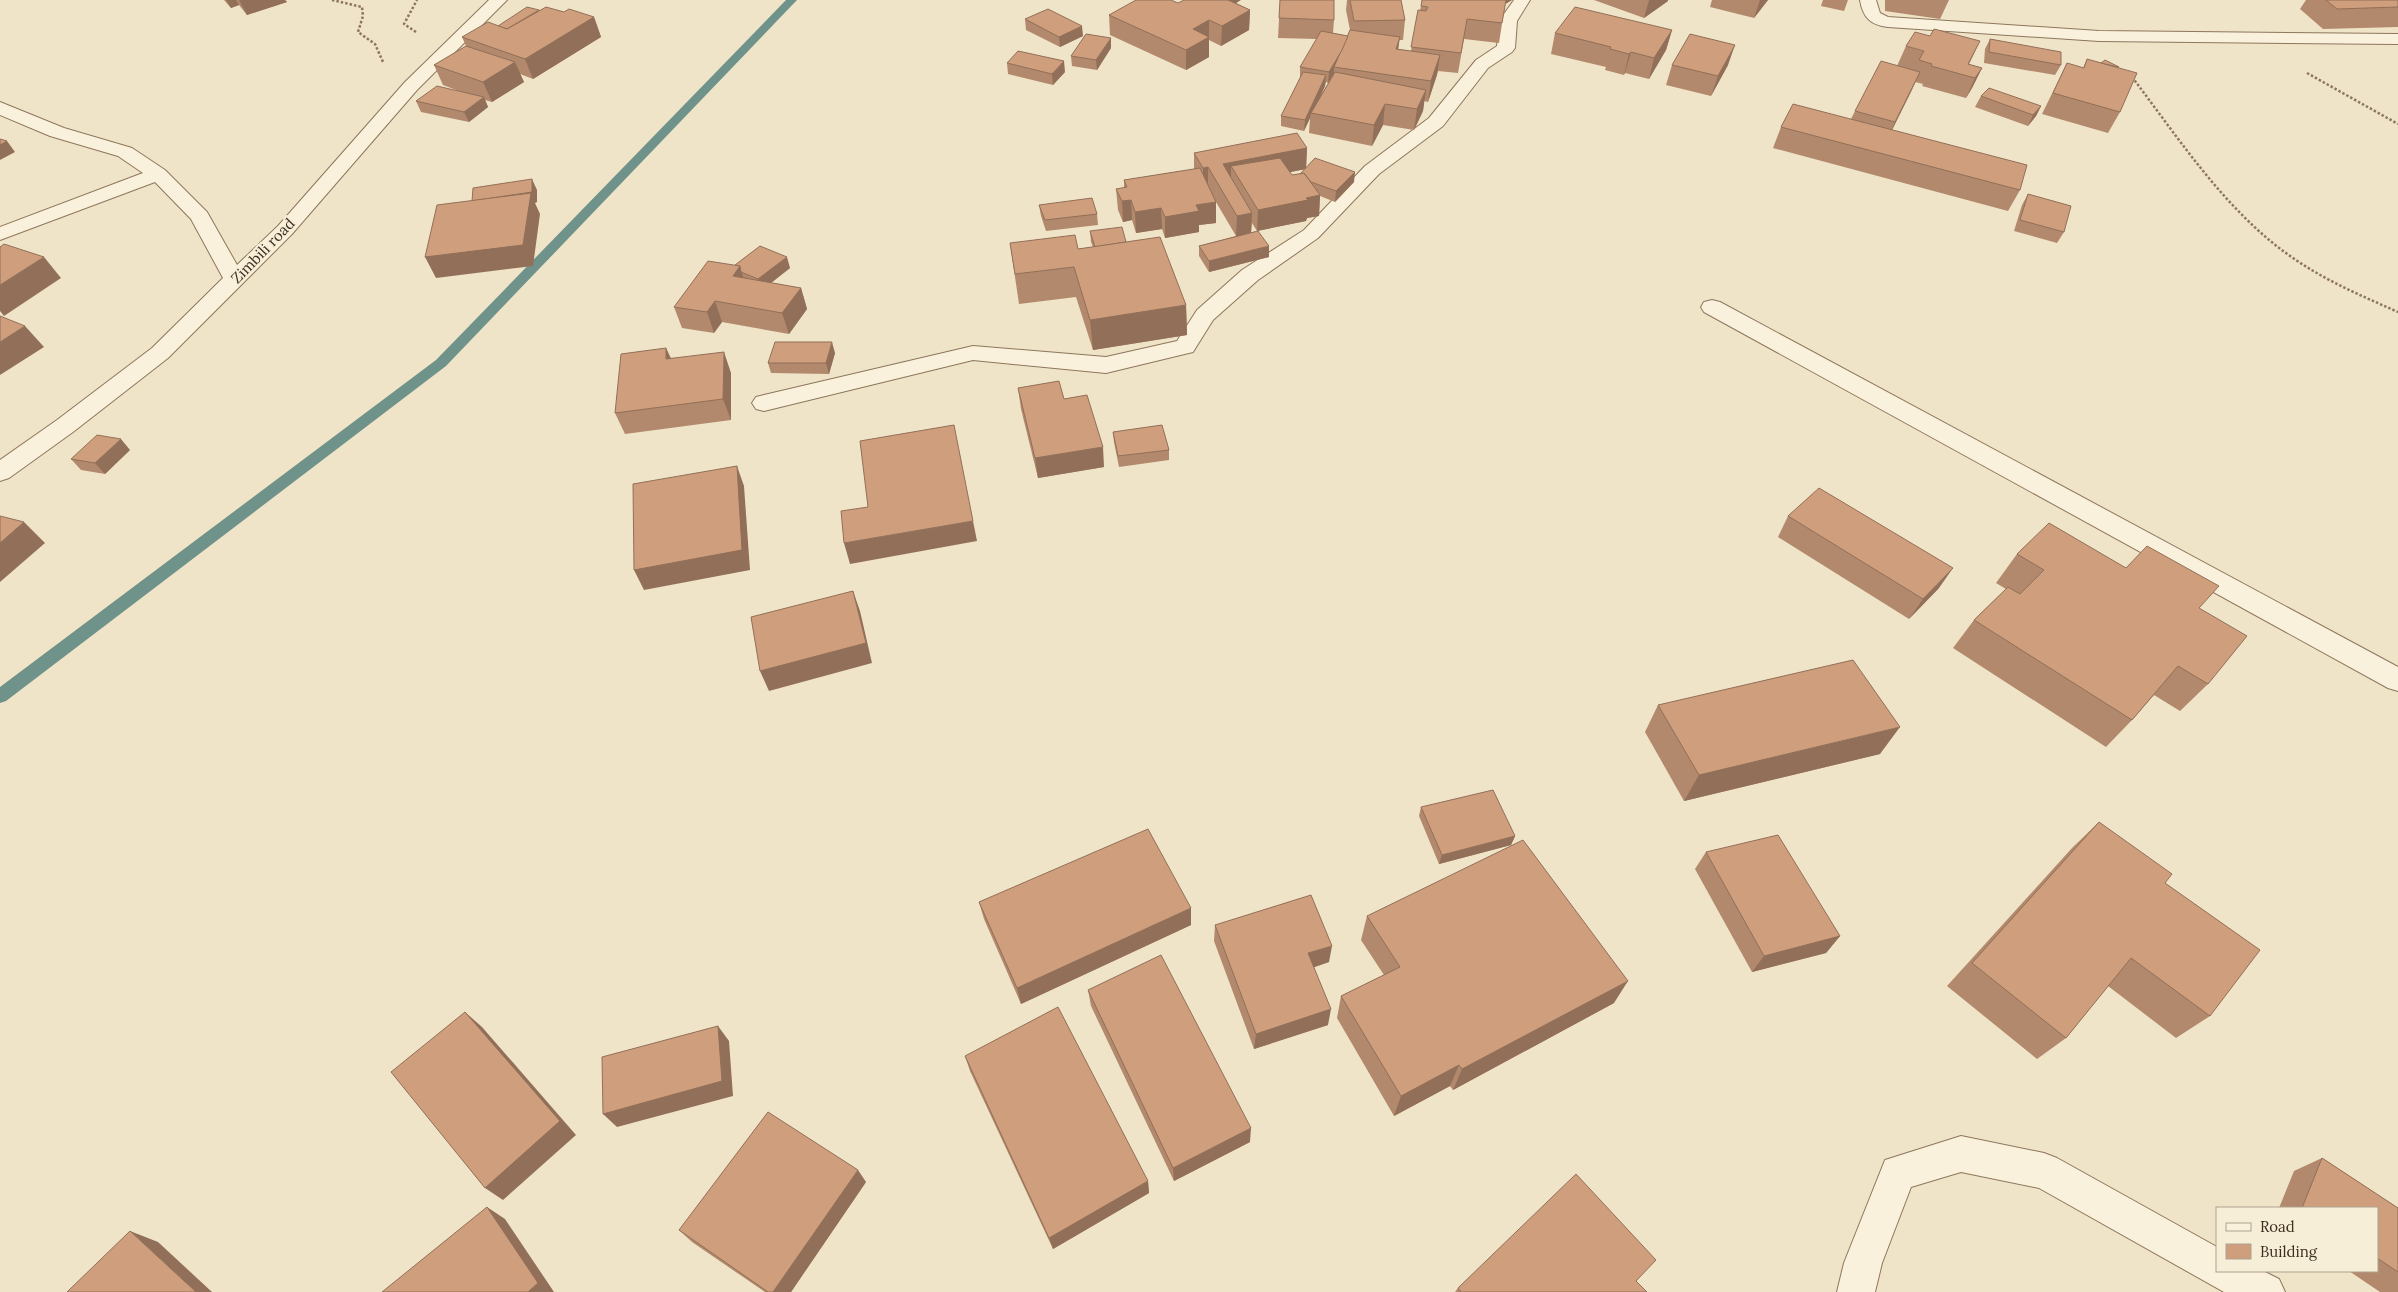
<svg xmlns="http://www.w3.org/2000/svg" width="2398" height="1292" viewBox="0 0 2398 1292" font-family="Lora,serif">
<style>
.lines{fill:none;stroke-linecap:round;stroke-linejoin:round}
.stream{fill:#6f938a;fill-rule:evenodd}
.street-casing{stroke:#8d765c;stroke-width:2}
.path{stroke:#8d765c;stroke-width:2.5;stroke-dasharray:2.5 2;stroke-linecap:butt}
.street{fill:#faf1dc;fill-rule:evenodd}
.wall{fill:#b2896c;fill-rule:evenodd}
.shaded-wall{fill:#916f58}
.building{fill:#cf9f7d;stroke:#916f58}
.labels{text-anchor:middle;stroke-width:4.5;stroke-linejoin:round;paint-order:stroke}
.far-street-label{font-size:15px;fill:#3d2e20;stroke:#f7eed8}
</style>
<rect width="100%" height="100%" fill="#f0e4c8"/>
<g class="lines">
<polygon class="stream" points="786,0 797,0 446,366 6,701 0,703 0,687 436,360"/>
<g class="street-casing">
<g id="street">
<polygon points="489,0 507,0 417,90 292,234 168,358 73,432 9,478 0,481 0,460 57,420 152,348 223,278 191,219 155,182 0,240 0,227 143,173 118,156 50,136 0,115 0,102 64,128 132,148 165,170 207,212 237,265 278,226 405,82"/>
<polygon points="1514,0 1530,0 1517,21 1515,48 1512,52 1488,68 1443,126 1379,174 1318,238 1258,280 1213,320 1193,352 1106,373 973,360 764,411 756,409 752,403 756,397 764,395 973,346 1106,357 1177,341 1197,310 1242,270 1304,230 1365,166 1429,118 1476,60 1497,46 1499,21"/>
<path d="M1860,0H1876L1880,13L1888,17L2099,31L2398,34V44L2099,41L1888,27C1871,25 1863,18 1860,0Z"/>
<polygon points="1712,300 1720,302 2398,667 2398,691 2388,688 1704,312 1701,307 1704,302"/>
<polygon points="1961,1136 2044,1153 2057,1158 2217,1247 2217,1271 2263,1271 2279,1279 2285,1292 2224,1292 2039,1188 1961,1172 1911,1187 1882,1263 1875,1292 1837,1292 1844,1263 1885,1160"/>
</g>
</g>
<g class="path">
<polyline points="332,0 362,7 363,16 358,32 375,44 383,62"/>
<polyline points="416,32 404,24 417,0"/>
<polyline points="2307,73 2398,124"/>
<path d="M2132,77C2180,140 2227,213 2293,258C2326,281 2362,296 2398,312"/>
</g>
<use href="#street" class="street"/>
</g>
<g class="wall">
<polygon points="224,0 285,0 287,2 247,15 239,5 231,8"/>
<path d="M1280,0L1334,20L1333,33L1348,36L1350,30L1346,10L1347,0H1401L1405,20L1403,40H1399L1398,49L1411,51L1418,10L1420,11L1422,0H1512L1505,4L1499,43L1464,39L1458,73L1438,71L1428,102L1424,101L1423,111L1414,130L1383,125L1372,146L1309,133L1310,118L1304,131L1281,126V116L1300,78V67L1317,39L1278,38ZM1334,73L1333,75L1320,97L1325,86L1326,82L1328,83Z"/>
<polygon points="1594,0 1668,0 1668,1 1644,18"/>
<polygon points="1712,0 1768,0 1754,18 1710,7"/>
<polygon points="1823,0 1848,0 1844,11 1821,6"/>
<polygon points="1885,0 1949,0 1940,19 1885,11"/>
<polygon points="2306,0 2398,0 2398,27 2323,29 2300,9"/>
<polygon points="1236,3 1250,10 1249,30 1221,46 1209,40 1209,57 1186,70 1110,35 1109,15"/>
<polygon points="539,10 564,12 594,17 601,37 533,79 520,74 524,82 492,102 485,100 488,107 469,122 421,112 416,101 464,93 443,85 434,65 466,46 462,37 498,26"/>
<polygon points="1025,19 1083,36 1060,47 1026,30"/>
<polygon points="1672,30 1666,50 1649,79 1625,73 1624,75 1605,70 1606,67 1551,54 1555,33"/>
<polygon points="1990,39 2061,65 2055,75 1984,63 1985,49"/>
<polygon points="1906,46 1982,68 1972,88 1966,98 1922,86 1923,84 1915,82 1892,130 2020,190 2008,211 1773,148 1781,127 1851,119 1855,111 1897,66"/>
<polygon points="1111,48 1097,70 1072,66 1071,56"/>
<polygon points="2087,59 2119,68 2120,112 2108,133 2042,114 2067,63 2083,68"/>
<polygon points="1007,63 1065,72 1053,85 1008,74"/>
<polygon points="1672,65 1728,65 1711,96 1666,85"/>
<polygon points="1981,96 2041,106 2036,116 2028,126 1975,107"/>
<path d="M1307,148L1306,168L1354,182L1335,202L1320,196L1319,216L1307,218L1306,221L1257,231L1252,223L1251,232L1269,257L1209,272L1199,256V246L1236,236L1216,202V223L1199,225V232L1165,238L1162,229L1136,233L1132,220L1123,222L1118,210L1116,189L1124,188V180L1194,169V153ZM1305,169L1300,174L1292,175L1289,172Z"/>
<polygon points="2028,194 2064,232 2057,243 2014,231 2022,205"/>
<polygon points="1039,205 1097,214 1098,225 1046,231 1041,216"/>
<polygon points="1090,231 1126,242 1186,305 1187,335 1093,350 1076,297 1019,304 1010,243 1078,249 1093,247 1091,242"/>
<polygon points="735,265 790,268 771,283 801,288 807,309 789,334 722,322 714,333 682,328 674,307"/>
<polygon points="666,348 671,358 731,373 731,420 625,434 615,413"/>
<polygon points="835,353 829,374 771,373 768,363"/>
<polygon points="1018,388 1064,399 1104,467 1038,478 1021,409"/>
<polygon points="1113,432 1169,450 1169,460 1119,467 1114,442"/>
<polygon points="130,450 105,474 81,470 71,459"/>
<polygon points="1788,516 1939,588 1909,619 1778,537"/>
<polygon points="2017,554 2126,568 2199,608 2208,684 2180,711 2154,695 2132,720 2106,747 1953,648 1974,620 2006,589 1996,583"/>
<polygon points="1658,705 1880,754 1684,801 1645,732"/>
<polygon points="1421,807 1515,836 1511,845 1439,864 1419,816"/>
<polygon points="2099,822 2165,883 2210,1016 2176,1038 2108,986 2066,1038 2037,1059 1947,986 2072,848"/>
<polygon points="1706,852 1840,936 1826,953 1752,972 1695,869"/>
<polygon points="979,902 1191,925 1021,1004 984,919"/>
<polygon points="1367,916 1614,1003 1453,1090 1450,1086 1394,1116 1337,1018 1341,996 1384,975 1361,940"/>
<polygon points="1215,925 1329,962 1314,967 1328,1025 1254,1049 1214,941"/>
<polygon points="1088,990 1250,1142 1174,1181 1091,1006"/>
<polygon points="965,1056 1148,1181 1149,1193 1053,1249 970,1071"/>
<polygon points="2322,1158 2398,1208 2398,1292 2380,1292 2349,1271 2377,1271 2377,1208 2279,1208 2294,1171"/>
<polygon points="866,1182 791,1292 765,1292 692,1242 679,1230"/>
<polygon points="1636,1281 1647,1292 1455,1292 1458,1288"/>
</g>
<g class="shaded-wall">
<polygon points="226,0 236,0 239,5 231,8"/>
<polygon points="239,0 285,0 287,2 247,15"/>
<polygon points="1227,0 1241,0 1227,9"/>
<polygon points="1497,0 1512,0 1492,12"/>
<polygon points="1649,0 1668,0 1668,1 1644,18"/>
<polygon points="1760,0 1768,0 1754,18"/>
<polygon points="1250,10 1249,30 1221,46 1222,26"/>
<polygon points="594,17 601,37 533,79 525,59"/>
<polygon points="1209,20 1209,57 1186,70 1186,50 1193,29"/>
<polygon points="1082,26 1083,36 1060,47 1059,37"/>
<polygon points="1672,30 1666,50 1649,79 1654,58"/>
<polygon points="1349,36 1334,67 1334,73 1328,83 1329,72"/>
<polygon points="1400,37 1397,57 1396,49"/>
<polygon points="1111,38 1111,48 1097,70 1096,60"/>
<polygon points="1980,41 1970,62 1963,75 1968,64"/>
<polygon points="1735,45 1728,65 1711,96 1718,76"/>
<polygon points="1631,52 1625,73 1624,75 1629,54"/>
<polygon points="1440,55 1437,75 1428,102 1431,81"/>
<polygon points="1064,61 1065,72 1053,85 1052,74"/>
<polygon points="515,62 524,82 492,102 483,82"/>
<polygon points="1982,68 1972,88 1966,98 1975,78"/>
<polygon points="1920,72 1911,92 1886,142 1895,122"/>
<polygon points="1326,75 1325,86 1313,113 1311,113 1310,118 1304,131 1305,120"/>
<polygon points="1426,90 1423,111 1414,130 1417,109"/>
<polygon points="484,97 488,107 469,122 464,112"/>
<polygon points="1385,104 1383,125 1372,146 1374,125"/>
<polygon points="2041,106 2036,116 2028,126 2033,115"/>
<polygon points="7,141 15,152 0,160 0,145"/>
<polygon points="1307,148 1306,169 1241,182 1231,166 1231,184 1223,164"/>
<polygon points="1208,167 1208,188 1203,189 1203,168"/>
<polygon points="1355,172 1354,182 1335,202 1336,191"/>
<polygon points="532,179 537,190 537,202 535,203 540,214 533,266 436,278 425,257 478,212"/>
<polygon points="1320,195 1319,216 1307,218 1306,221 1257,231 1258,210"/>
<polygon points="1131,200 1132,220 1123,222 1122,201"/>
<polygon points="1216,202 1216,223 1199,225 1199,232 1165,238 1165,217 1196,205"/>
<polygon points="1161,208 1162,229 1136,233 1135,212"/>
<polygon points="1252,213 1251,234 1236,237 1237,216"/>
<polygon points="1269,246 1269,257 1209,272 1209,261"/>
<polygon points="44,257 61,278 4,316 0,311 0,285"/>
<polygon points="787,257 790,268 762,290 758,279"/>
<polygon points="740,266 746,287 733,276"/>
<polygon points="801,288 807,309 789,334 782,313"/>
<polygon points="715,301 722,322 714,333 707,312"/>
<polygon points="1186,305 1187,335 1093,350 1090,320"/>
<polygon points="25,326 44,347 0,375 0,342"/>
<polygon points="832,342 835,353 829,374 826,363"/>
<polygon points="666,348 675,369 666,359"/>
<polygon points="724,352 731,373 731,420 723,399"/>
<polygon points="121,439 130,450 105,474 95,463"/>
<polygon points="1103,447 1104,467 1038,478 1035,458"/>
<polygon points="737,466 744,486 750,570 644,590 634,570"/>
<polygon points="973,521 977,541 850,564 844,543"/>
<polygon points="24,522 45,543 0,582 0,543"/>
<polygon points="1953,568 1939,588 1909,619 1923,599"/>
<polygon points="853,591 860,611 872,663 769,691 760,671"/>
<polygon points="1900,727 1880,754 1684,801 1699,775"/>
<polygon points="1515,836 1511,845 1439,864 1442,855"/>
<polygon points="1191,908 1191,925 1021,1004 1017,988"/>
<polygon points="1840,936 1826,953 1752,972 1764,956"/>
<polygon points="1332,946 1329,962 1306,970 1308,953"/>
<polygon points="1628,981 1614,1003 1453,1090 1462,1069"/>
<polygon points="1331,1009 1328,1025 1254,1049 1256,1034"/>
<polygon points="465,1012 482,1027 576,1135 503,1200 485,1188"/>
<polygon points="718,1026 729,1041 733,1096 617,1127 603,1114"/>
<polygon points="1459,1065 1450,1086 1394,1116 1401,1096"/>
<polygon points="1251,1128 1250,1142 1174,1181 1173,1168"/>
<polygon points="858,1170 866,1182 791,1292 773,1292"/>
<polygon points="1148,1181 1149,1193 1053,1249 1049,1238"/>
<polygon points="487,1207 505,1219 554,1292 528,1292"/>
<polygon points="130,1231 158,1242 212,1292 196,1292"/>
</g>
<g class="building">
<polygon points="1136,0 1171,0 1178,3 1184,0 1228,0 1250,10 1222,26 1209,20 1193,29 1209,37 1186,50 1109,15"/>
<polygon points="1280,0 1334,0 1334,20 1279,18"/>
<polygon points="1350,0 1401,0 1405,20 1354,21"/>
<polygon points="1422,0 1506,0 1502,23 1467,19 1461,53 1411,47 1418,10 1426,11 1428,7 1421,6"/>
<polygon points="2326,0 2398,0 2398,7 2337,9"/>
<polygon points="527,7 539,10 507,29 498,26"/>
<polygon points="546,7 564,12 569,9 594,17 525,59 462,37 488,22 507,29"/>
<polygon points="1575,7 1672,30 1654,58 1631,52 1629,54 1610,49 1611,47 1555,33"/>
<polygon points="1048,9 1082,26 1059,37 1025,19"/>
<polygon points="1934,29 1980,41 1968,64 1982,68 1975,78 1931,66 1932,64 1919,60 1924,51 1906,46 1915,32 1930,36"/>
<polygon points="1350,30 1400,37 1396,49 1440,55 1431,81 1334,67"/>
<polygon points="1321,31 1348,36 1342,50 1329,72 1300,67"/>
<polygon points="1086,34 1111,38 1096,60 1071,56"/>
<polygon points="1690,34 1735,45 1718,76 1672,65"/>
<polygon points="1990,39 2061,52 2061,65 1989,52"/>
<polygon points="466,46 515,62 483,82 434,65"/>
<polygon points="1018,51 1064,61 1052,74 1007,63"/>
<polygon points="2087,59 2137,73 2120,112 2053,93 2067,63 2084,68"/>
<polygon points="2105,60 2119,67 2118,67 2101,63"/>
<polygon points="1881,61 1920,72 1895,122 1855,111"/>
<polygon points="1303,72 1326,75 1305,120 1281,116"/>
<polygon points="1335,72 1426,90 1417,109 1385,104 1374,125 1311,113"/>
<polygon points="437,86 484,97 464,112 416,101"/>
<polygon points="1989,88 2041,106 2033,115 1981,96"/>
<polygon points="1793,104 2027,165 2020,190 1781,127"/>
<polygon points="1297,133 1307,148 1223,164 1252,213 1237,216 1208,167 1203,168 1194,153"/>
<polygon points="0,139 7,141 0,145"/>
<polygon points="1280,158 1292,175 1304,173 1320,195 1306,198 1308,200 1258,210 1231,166"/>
<polygon points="1315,158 1355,172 1336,191 1311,182 1304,173 1300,174"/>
<polygon points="1200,168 1216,202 1196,205 1199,211 1165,217 1161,208 1135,212 1131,200 1122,201 1116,189 1127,187 1124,180"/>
<polygon points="532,179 532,192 472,201 473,188"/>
<polygon points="531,193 523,245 425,257 437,205"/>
<polygon points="2028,194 2071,206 2064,232 2020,220"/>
<polygon points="1092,198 1097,214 1045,220 1039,205"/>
<polygon points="1122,227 1126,242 1095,247 1090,231"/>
<polygon points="1258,231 1269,246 1209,261 1199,246"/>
<polygon points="1075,235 1078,249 1160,237 1186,305 1090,320 1074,267 1015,274 1010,243"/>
<polygon points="4,244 44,257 0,285 0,247"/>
<polygon points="760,246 787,257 758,279 741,272 740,266 735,265"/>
<polygon points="708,261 740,266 733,276 801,288 782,313 715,301 707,312 674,307"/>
<polygon points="0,316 25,326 0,342"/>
<polygon points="775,342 832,342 826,363 768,363"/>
<polygon points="666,348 666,359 724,352 723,399 615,413 621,354"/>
<polygon points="1059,381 1064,399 1087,395 1103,447 1035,458 1018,388"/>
<polygon points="954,425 973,521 844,543 841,511 868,507 860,441"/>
<polygon points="1162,425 1169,450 1118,456 1113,432"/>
<polygon points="97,435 121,439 95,463 71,459"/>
<polygon points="737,466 742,550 634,570 633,484"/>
<polygon points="1819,488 1953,568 1923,599 1788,516"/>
<polygon points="0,516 24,522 0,543"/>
<polygon points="2049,523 2126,568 2147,546 2219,586 2199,608 2247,636 2208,684 2178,666 2132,720 1974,620 2008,587 2020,594 2044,570 2017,554"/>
<polygon points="853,591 866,643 760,671 751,617"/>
<polygon points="1853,660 1900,727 1699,775 1658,705"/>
<polygon points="1493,790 1515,836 1442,855 1421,807"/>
<polygon points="2099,822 2172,874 2165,883 2260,950 2210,1016 2131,958 2066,1038 1972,963"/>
<polygon points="1148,829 1191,908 1017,988 979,902"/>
<polygon points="1778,835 1840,936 1764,956 1706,852"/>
<polygon points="1523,840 1628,981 1462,1069 1459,1065 1401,1096 1341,996 1400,967 1367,916"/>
<polygon points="1311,895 1332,946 1308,953 1331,1009 1256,1034 1215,925"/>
<polygon points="1161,955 1251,1128 1173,1168 1088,990"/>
<polygon points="1058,1007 1148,1181 1049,1238 965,1056"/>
<polygon points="465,1012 560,1121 485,1188 391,1072"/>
<polygon points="718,1026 722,1081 603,1114 602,1057"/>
<polygon points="768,1112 858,1170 773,1292 768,1292 679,1230"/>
<polygon points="2322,1158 2398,1208 2398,1272 2377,1258 2377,1208 2302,1208"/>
<polygon points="1576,1174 1656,1260 1636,1281 1647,1292 1461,1292 1458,1288"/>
<polygon points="487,1207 538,1283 528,1292 382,1292"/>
<polygon points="130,1231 196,1292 67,1292"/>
</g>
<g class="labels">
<g class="far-street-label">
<text transform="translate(263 251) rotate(-46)" y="5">Zimbili road</text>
</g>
</g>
<rect x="2216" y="1207" width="162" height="65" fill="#f7eed8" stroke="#ada18e"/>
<rect x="2226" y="1223" width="25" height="8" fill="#faf1dc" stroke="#ada18e"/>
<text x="2260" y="1232" font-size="15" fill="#3d2e20">Road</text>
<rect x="2226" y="1244" width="25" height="15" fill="#cf9f7d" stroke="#ada18e"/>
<text x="2260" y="1257" font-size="15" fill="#3d2e20">Building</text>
</svg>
